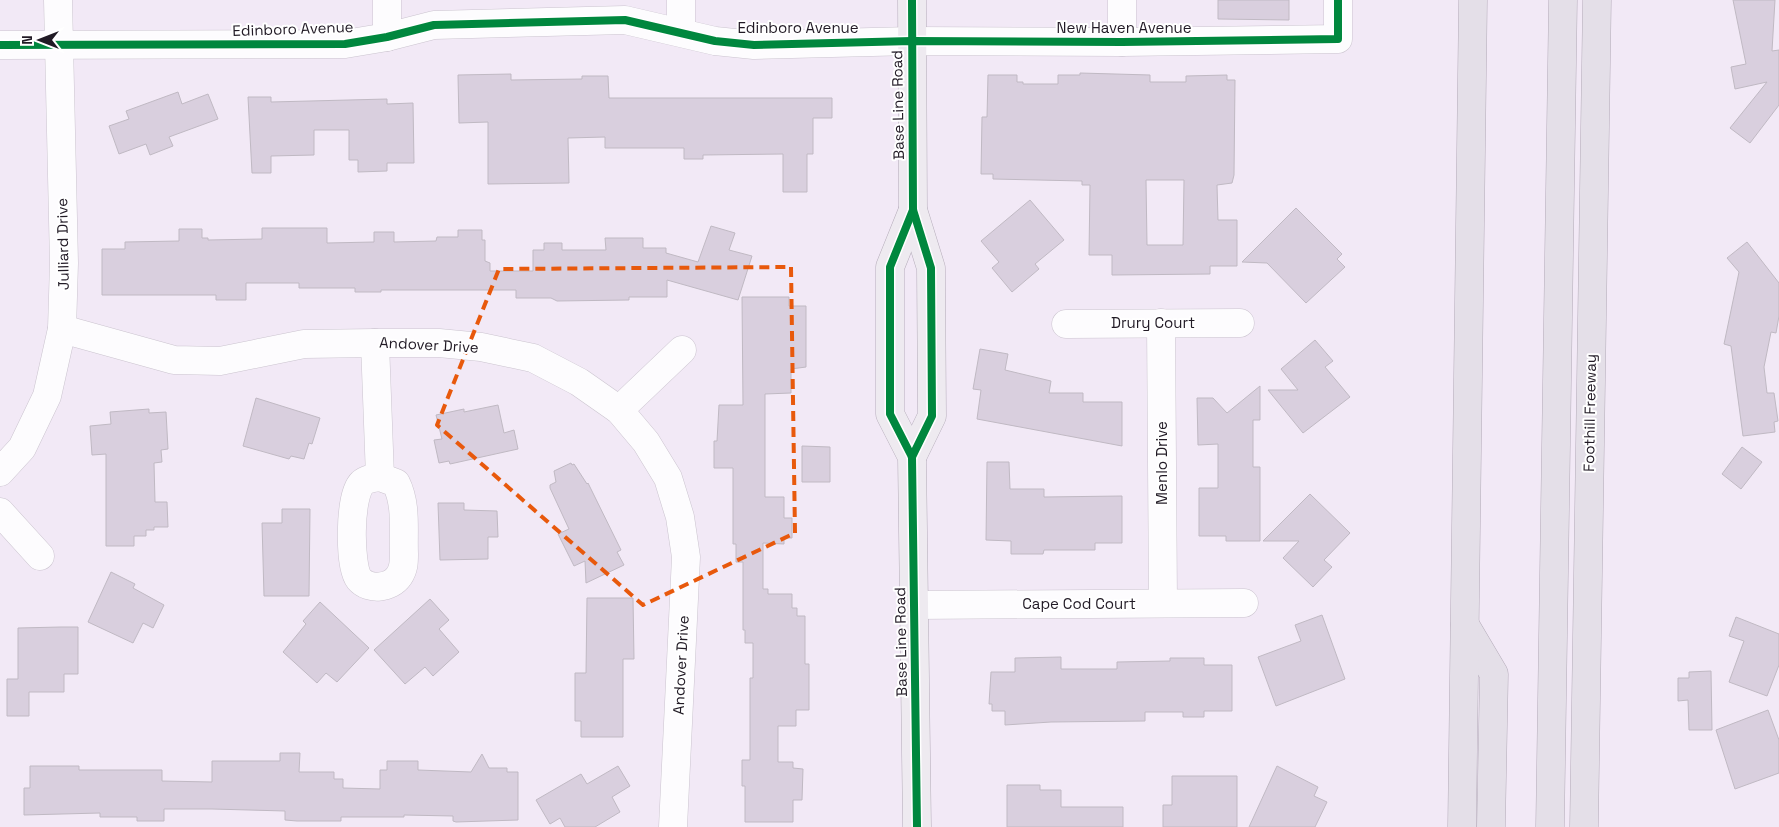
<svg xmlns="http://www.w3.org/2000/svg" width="1779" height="827" viewBox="0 0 1779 827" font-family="'Space Grotesk',sans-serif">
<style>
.building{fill:#d9cfde;stroke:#c0b9c3;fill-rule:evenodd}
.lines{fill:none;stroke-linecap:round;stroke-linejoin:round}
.minor-casing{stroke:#cbc4cf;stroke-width:29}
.major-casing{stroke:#b4abb9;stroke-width:29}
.highway-casing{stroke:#b4abb9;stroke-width:29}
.minor{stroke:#fdfcfe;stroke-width:28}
.major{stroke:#eeeaf0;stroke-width:28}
.highway{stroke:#e4dfe8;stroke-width:28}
.cycleway-casing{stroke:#fff;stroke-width:11}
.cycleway{stroke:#00873e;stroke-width:8}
.marked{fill:none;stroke:#e8590c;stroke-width:4;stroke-dasharray:10 6;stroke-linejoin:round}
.labels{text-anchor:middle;stroke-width:4;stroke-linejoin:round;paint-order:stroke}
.street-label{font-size:15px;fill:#211a25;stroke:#fff}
</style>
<rect width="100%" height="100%" fill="#f2e9f6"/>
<g class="building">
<polygon points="1218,0 1289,0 1289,20 1218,19"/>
<polygon points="1733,0 1775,0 1772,51 1779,50 1779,105 1750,143 1730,128 1767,82 1735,89 1731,67 1746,64"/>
<path d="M1080,73L1150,75V82H1186V76L1227,75V80H1235L1234,175L1232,183L1217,185L1218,220H1237V266H1210V274L1112,275V255H1089L1090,185H1082V181L993,179V174H981L982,117H987L988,75H1017V82H1023V84H1058V75H1080ZM1146,180H1184L1183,245H1147Z"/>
<polygon points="511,74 511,80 582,79 582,76 608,76 609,98 832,98 832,118 813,118 813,154 807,154 807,192 783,192 783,154 703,155 703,159 684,159 684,148 605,148 605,137 568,138 569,183 488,184 488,122 459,123 458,75"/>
<polygon points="178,92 182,104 208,94 218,119 169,137 173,146 150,155 146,144 119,154 109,126 129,119 126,111"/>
<polygon points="248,97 271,97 271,102 387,99 387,104 413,103 414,163 387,163 387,171 358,172 358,160 349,160 349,130 314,130 314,155 271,156 271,173 252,173"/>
<polygon points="1030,200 1064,240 1035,264 1039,269 1012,292 992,268 999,262 981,241"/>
<polygon points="1296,208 1342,254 1337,259 1345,267 1306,303 1267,263 1242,262"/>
<polygon points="711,226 735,233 729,250 752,256 738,300 667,280 667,297 629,297 629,300 557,301 551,298 516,298 516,290 381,290 381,292 355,292 355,288 299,288 299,283 246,283 246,300 216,300 216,295 102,295 102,249 125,249 125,242 179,241 179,229 202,229 202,238 208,238 208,240 262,239 262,228 327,228 327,243 374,242 374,232 394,232 394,242 436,241 437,237 458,237 458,230 482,230 482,240 485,240 485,261 490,263 490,271 533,271 533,250 544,250 544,243 562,243 562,250 606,250 605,238 643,238 643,248 666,248 666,253 698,262"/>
<polygon points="1747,242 1779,283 1779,316 1776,333 1771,332 1764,367 1767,393 1774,393 1778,421 1774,422 1775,432 1743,436 1731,346 1724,344 1739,272 1727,258"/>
<polygon points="742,297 789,297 789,306 806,306 806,367 791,369 791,393 765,394 765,497 784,497 784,518 792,518 792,538 784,538 784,544 763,543 763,589 768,589 768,594 792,594 792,608 797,608 797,616 805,616 805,664 809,664 809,710 796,710 796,726 778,726 778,762 793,762 793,768 803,769 802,800 793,800 793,822 745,822 745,786 742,786 742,760 750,760 750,678 753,678 753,643 745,643 745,630 743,630 743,562 736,562 736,544 733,544 733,468 714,468 714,441 717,441 719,405 743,405"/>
<polygon points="1315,340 1333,361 1325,367 1350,397 1303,433 1268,390 1298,390 1281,369"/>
<polygon points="980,349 1008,354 1005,370 1051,381 1049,393 1083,393 1083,402 1122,402 1122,446 977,419 981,390 973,389"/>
<polygon points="1260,386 1260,420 1253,420 1253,467 1260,467 1260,541 1226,541 1226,536 1199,536 1199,488 1218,488 1218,444 1198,445 1197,398 1213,398 1227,413"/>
<polygon points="256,398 320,418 312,444 309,443 304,459 291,456 289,459 243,446"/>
<polygon points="498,405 504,433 514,430 518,449 450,464 449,461 439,463 434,440 442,439 436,415 464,409 464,412"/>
<polygon points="149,409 149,413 166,412 168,449 161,450 162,462 154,463 155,502 167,502 168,527 154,527 154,530 146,530 146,536 134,536 134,546 106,546 106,454 92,455 90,426 111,424 110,412"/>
<polygon points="802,446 830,447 830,482 802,482"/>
<polygon points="1742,447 1762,462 1741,489 1722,474"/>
<polygon points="987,462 1009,462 1010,489 1044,489 1044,497 1122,496 1122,543 1095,543 1095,550 1044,550 1043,554 1011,554 1011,541 986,540"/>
<polygon points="571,463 572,465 574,464 587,484 588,483 621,550 617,552 624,565 586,583 585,561 574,566 558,534 569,529 550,488 550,485 556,482 554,471"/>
<polygon points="1310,494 1350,533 1324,560 1332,567 1313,587 1283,558 1299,541 1263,541"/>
<polygon points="438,503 464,503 464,510 497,511 498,537 488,537 488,559 440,560"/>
<polygon points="282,509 310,509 309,596 264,596 262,523 282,523"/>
<polygon points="111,572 135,584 133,588 164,605 153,628 143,623 133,643 88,622"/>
<polygon points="587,598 633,598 634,659 623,659 623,737 581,737 581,721 575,721 575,673 586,673"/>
<polygon points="430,599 449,620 439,629 459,652 433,676 425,667 405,684 374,650"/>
<polygon points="320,602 369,648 337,682 326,673 317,683 283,652 306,624 303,621"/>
<polygon points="1322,615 1345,679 1276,706 1258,657 1301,641 1295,625"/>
<polygon points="1736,617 1779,634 1779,665 1767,696 1729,682 1744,641 1729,636"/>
<polygon points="61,627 78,627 78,674 64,674 64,692 29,692 29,716 7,716 7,679 18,679 18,628"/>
<polygon points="1061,657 1061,669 1117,669 1117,662 1170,661 1170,658 1204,658 1204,665 1232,665 1232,711 1204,711 1204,717 1183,717 1183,712 1145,712 1145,721 1051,722 1005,725 1005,711 992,711 992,704 989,704 991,672 1015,672 1015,658"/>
<polygon points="1711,671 1712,730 1689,730 1688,700 1678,701 1678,678 1689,678 1689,672"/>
<polygon points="1768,710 1779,740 1779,773 1735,789 1716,730"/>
<polygon points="280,753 300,753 299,772 334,772 334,779 343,779 343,788 380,789 380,770 387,770 387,761 418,761 418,770 471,772 482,754 489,768 507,768 507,772 518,772 518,820 456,822 453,821 453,816 404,815 404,817 341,817 341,821 297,821 285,820 285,811 212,809 164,809 164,821 137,821 137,817 100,817 100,813 24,815 24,788 30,788 30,766 79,766 79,770 162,770 162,781 212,782 212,761 280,761"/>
<polygon points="618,766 630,786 612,797 620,812 595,827 565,827 560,818 550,824 536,800 581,774 587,784"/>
<polygon points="1277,766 1318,787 1314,796 1327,802 1315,827 1249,827"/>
<polygon points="1172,776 1237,776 1237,827 1163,827 1163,805 1172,805"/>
<polygon points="1007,785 1040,785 1040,790 1061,790 1061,807 1123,807 1123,827 1007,827"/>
</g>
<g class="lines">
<g class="minor-casing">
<g id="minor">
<polyline points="387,0 387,37"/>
<polyline points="1122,0 1122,42"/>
<polyline points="681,31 681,0"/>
<polyline points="0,45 345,44 387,37 434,25 625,20 715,41 754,45 912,41 1122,42 1338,39 1338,0"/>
<polyline points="1161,323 1163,603"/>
<polyline points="1066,324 1240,323"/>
<polyline points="62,329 174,360 220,361 304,344 375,343 439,343 481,347 533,358 579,382 619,410 646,442 668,478 680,517 686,557 673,827"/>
<polyline points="375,343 380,477"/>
<polyline points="619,410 682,350"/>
<polyline points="0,472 22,448 47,396 62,329 64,263 58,0"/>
<path d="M380,477L396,483C407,505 403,530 404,554C404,562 404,569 399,576C391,588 369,591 359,579C349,566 349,495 362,483C366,479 373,478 380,477Z"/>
<polyline points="0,512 40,556"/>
<polyline points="914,605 1244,603"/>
</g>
</g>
<g class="major-casing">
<g id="major">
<polyline points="912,0 913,210 931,268 932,416 912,457"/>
<polyline points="913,210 890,267 890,414 912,457 917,827"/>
</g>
</g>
<g class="highway-casing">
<g id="highway">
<polyline points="1465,625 1494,674 1491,827"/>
<polyline points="1462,827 1473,0"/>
<polyline points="1550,827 1563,0"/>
<polyline points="1584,827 1597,0"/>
</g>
</g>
<use href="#minor" class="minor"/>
<use href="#major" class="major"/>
<use href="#highway" class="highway"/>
<g class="cycleway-casing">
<g id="cycleway">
<polyline points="912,0 913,210 931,268 932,416 912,457"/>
<polyline points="0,45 345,44 387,37 434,25 625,20 715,41 754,45 912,41 1122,42 1338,39 1338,0"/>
<polyline points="913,210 890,267 890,414 912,457 917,827"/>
</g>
</g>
<use href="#cycleway" class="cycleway"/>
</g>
<path class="marked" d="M791,267L795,533L643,605L437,425L499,269Z"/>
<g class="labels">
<g class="street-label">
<text x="798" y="33">Edinboro Avenue</text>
<text x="1124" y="33">New Haven Avenue</text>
<text transform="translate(293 29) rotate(-2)" y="5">Edinboro Avenue</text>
<text transform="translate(898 105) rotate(-91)" y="5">Base Line Road</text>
<text transform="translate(63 244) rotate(-91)" y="5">Julliard Drive</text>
<text x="1153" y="328">Drury Court</text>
<text transform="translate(429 345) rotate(3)" y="5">Andover Drive</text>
<text transform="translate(1590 413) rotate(-89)" y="5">Foothill Freeway</text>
<text transform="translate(1162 463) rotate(-90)" y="5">Menlo Drive</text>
<text x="1079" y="609">Cape Cod Court</text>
<text transform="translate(901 642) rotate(-91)" y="5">Base Line Road</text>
<text transform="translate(681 665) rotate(-87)" y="5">Andover Drive</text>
</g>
</g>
<g transform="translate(40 40) rotate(270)" stroke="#ffffff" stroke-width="4" paint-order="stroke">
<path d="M0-4L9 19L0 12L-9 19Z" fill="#211a25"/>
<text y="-8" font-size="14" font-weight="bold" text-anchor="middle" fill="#211a25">N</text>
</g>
</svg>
